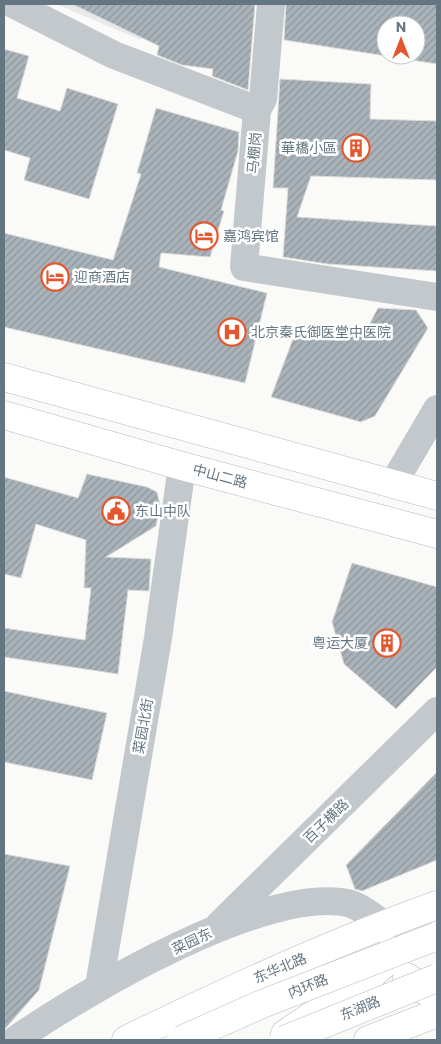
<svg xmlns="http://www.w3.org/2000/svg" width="441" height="1044" viewBox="0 0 441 1044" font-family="Commissioner,'Noto Sans SC',sans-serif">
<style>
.built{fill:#e8e9e9}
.building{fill:url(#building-hatch);stroke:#dcdcda;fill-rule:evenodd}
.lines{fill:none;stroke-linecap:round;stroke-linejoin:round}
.secondary-casing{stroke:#b3babf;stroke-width:29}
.primary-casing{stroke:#b5babe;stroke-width:29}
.trunk-casing{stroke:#b4b9bd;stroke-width:29}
.minor{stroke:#c3c8cc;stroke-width:28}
.secondary{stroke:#fff;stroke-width:28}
.primary{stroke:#fff;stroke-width:28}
.trunk{stroke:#fff;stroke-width:28}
.trunk-bridge-casing{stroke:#b4b9bd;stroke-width:29;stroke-linecap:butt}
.trunk-bridge{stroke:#fff;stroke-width:28}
.labels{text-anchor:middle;stroke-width:5;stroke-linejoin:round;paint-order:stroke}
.poi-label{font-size:14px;fill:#657683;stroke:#fff;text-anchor:start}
.street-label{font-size:14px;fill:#657683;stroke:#fff}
</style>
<defs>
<pattern id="building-hatch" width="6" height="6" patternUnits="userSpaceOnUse" patternTransform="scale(1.25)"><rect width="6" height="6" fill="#aab3b9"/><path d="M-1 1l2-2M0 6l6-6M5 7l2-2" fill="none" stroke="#8e969c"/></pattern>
</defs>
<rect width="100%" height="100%" fill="#fafaf8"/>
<polygon class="built" points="56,4 150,4 141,40"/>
<g class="building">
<polygon points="72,4 255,4 248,90 212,76 213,69 182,65 157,55 159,46"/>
<path d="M286,4H437V64L284,40ZM386,25H416V55H386Z"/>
<polygon points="4,49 29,56 17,98 60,111 67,88 118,104 89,199 24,180 30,158 4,150"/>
<polygon points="280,79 371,84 370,119 437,121 437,180 311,176 297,217 437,226 437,271 328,264 283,257 288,188 273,188"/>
<polygon points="156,108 239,132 238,151 221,210 224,211 210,257 161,253 159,267 267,293 245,383 4,327 4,233 113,260 141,174 137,173"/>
<polygon points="378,308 416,310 428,328 375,416 361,422 271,397 296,331 363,336"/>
<polygon points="87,474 147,487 157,492 160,505 156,526 106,557 151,559 149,591 128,590 118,674 4,657 4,628 85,640 91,588 84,588 86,540 36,524 21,578 4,574 4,477 78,498"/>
<polygon points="352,563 437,587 437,667 396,709 344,664 332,622"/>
<polygon points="4,691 107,713 92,780 4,762"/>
<polygon points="437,772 437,860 362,891 355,889 346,865"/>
<polygon points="4,854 70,866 39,990 4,1030"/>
</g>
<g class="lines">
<g class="secondary-casing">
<polyline id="secondary" points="407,977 437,999"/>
</g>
<g class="primary-casing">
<g id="primary">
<polyline points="4,377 437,496"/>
<polyline points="4,415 182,466 437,534"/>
<polyline points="285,1034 373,974 387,961 391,950"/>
<path d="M126,1040C228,990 331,943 437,905"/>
</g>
</g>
<g class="trunk-casing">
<polyline id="trunk" points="368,1040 437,1013"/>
</g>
<g class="minor">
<polyline points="13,4 114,55 257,110 244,267 437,297"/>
<polyline points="257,110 263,99 271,4"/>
<polyline points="393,484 437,409"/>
<polyline points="219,925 437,711"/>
<polyline points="99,986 158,638 182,466"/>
<path d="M15,1040C83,993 269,882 351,904C363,908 374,917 383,924"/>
</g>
<use href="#secondary" class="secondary"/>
<use href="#primary" class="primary"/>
<use href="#trunk" class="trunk"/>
<g class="trunk-bridge-casing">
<g id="trunk-bridge">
<polyline points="181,1040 262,1004 437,936"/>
<polyline points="284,1040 437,978"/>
</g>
</g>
<use href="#trunk-bridge" class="trunk-bridge"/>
</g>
<defs>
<g id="building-ring" transform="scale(1.4375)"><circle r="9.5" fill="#fff" stroke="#e4572e" stroke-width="1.5"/><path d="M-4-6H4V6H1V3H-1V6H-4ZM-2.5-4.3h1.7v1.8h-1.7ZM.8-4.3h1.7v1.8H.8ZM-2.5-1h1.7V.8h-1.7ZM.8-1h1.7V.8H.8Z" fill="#e4572e"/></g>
<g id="hotel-ring" transform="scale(1.4375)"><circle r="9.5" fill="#fff" stroke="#e4572e" stroke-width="1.5"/><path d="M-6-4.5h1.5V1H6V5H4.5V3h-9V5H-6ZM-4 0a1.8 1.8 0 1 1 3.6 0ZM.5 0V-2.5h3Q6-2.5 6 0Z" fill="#e4572e"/></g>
<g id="hospital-ring" transform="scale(1.4375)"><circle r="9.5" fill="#fff" stroke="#e4572e" stroke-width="1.5"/><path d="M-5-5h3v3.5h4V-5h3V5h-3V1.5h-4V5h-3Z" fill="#e4572e"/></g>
<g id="civic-ring" transform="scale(1.4375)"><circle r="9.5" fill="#fff" stroke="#e4572e" stroke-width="1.5"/><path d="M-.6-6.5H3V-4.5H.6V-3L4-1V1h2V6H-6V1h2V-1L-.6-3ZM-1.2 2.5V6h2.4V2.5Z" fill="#e4572e"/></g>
</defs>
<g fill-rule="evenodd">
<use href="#building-ring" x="356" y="148"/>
<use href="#hotel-ring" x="204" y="236"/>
<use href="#hotel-ring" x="55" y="277"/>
<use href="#hospital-ring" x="232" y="332"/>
<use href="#civic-ring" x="116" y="511"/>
<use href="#building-ring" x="387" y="643"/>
</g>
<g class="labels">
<g class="poi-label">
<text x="337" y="153" text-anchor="end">華橋小區</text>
<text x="223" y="241">嘉鸿宾馆</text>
<text x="74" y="282">迎商酒店</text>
<text x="251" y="337">北京秦氏御医堂中医院</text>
<text x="135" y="516">东山中队</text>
<text x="368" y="648" text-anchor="end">粤运大厦</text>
</g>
<g class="street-label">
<text transform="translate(254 153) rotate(-85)" y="5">马棚岗</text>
<text transform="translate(220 476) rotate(15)" y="5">中山二路</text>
<text transform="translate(143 726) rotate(-80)" y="5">菜园北街</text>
<text transform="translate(326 821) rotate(-44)" y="5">百子横路</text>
<text transform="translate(192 941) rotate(-25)" y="5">菜园东</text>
<text transform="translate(280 968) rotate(-23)" y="5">东华北路</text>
<text transform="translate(308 986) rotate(-22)" y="5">内环路</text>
<text transform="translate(360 1008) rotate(-22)" y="5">东湖路</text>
</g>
</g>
<rect width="441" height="1044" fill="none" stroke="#657683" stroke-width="10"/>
<g transform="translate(401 40)"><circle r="24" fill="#ffffff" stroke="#c1c8cd"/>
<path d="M0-4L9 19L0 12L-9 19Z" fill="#e4572e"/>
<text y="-8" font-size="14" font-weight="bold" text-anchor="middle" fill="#657683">N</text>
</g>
</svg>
